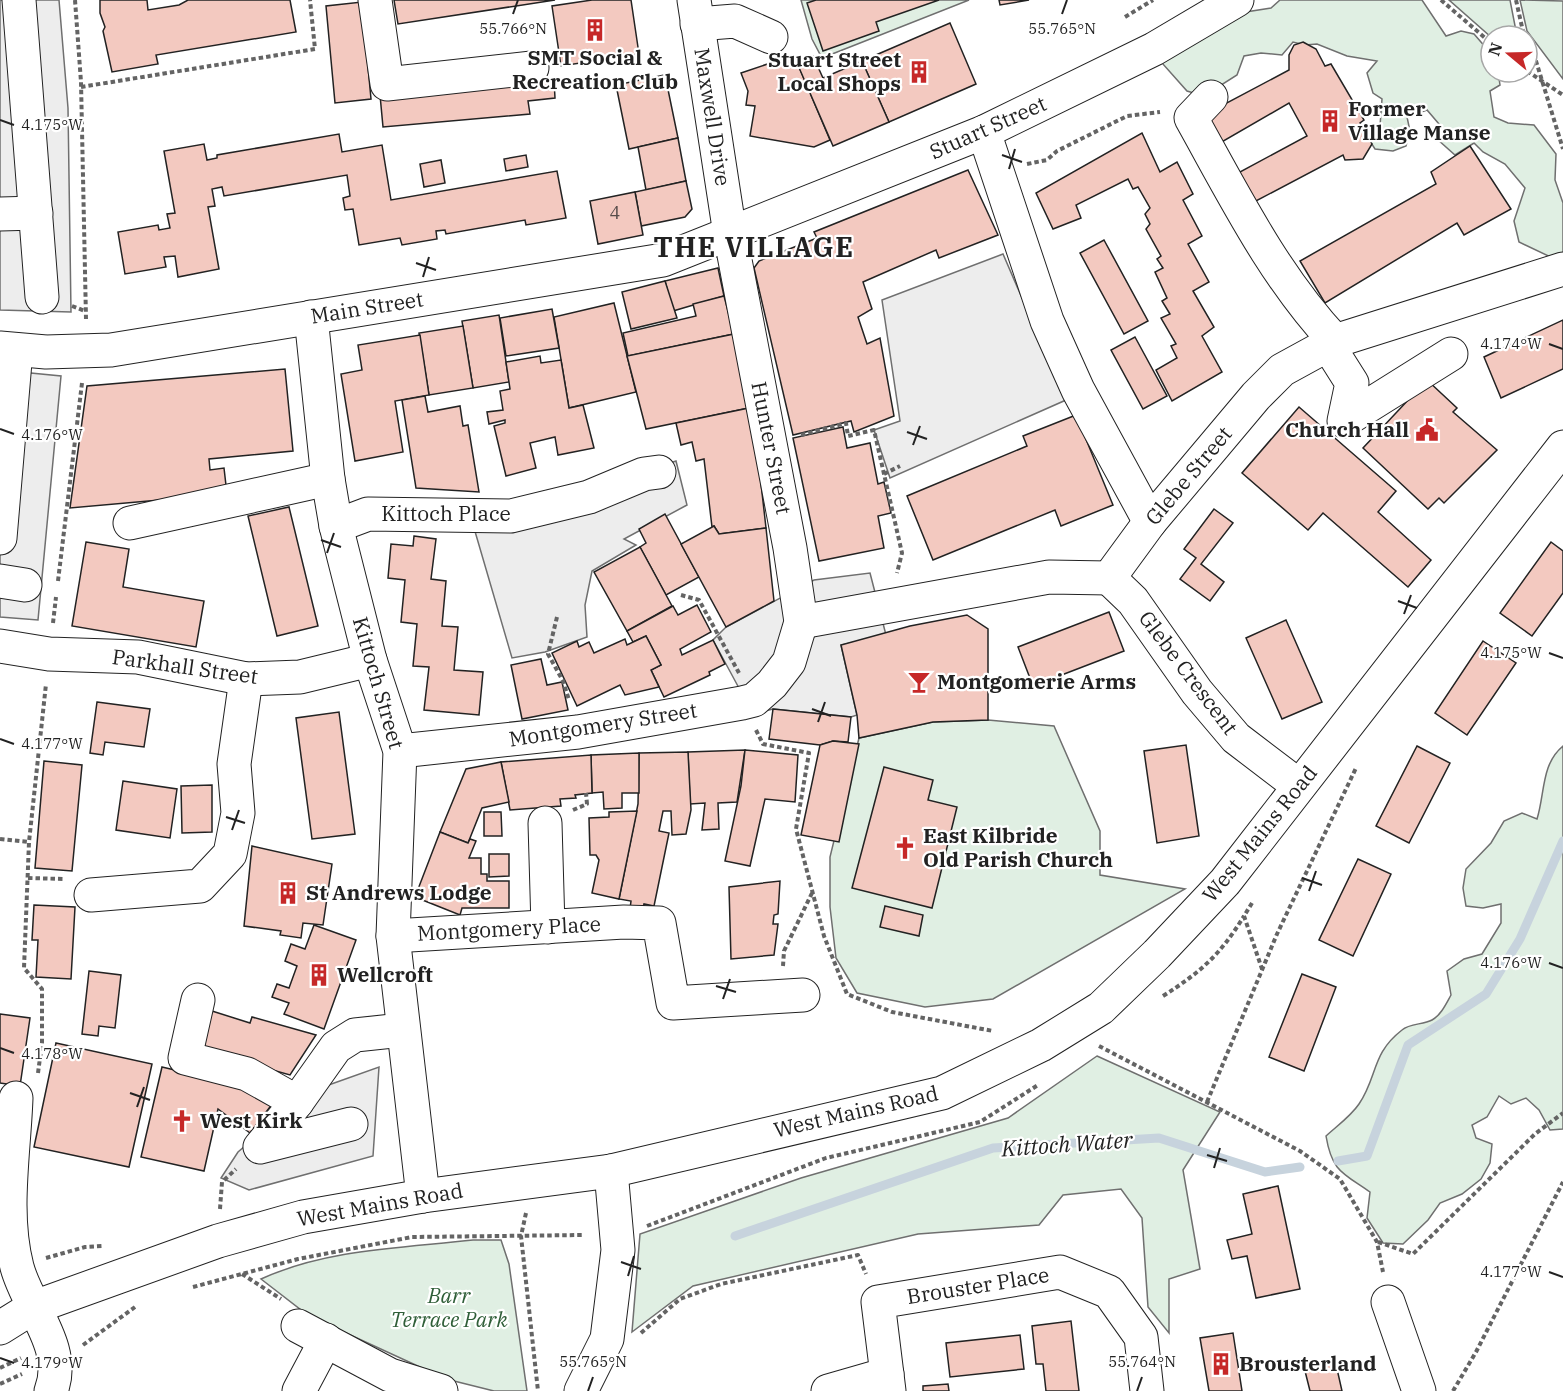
<svg xmlns="http://www.w3.org/2000/svg" width="1563" height="1391" viewBox="0 0 1563 1391" font-family="'IBM Plex Serif',serif">
<style>
.green{fill:#e0efe3;stroke:#6f6f6f;stroke-width:1.5}
.parking{fill:#ededed;stroke:#6f6f6f;stroke-width:1.5}
.lines{fill:none;stroke-linecap:round;stroke-linejoin:round}
.stream{stroke:#c7d3dd;stroke-width:9}
.building{fill:#f3c9c0;stroke:#222;stroke-width:1.5}
.minor-casing{stroke:#222;stroke-width:35}
.major-casing{stroke:#222;stroke-width:35}
.path{stroke:#646464;stroke-width:4;stroke-dasharray:4.5 3;stroke-linecap:butt}
.minor{stroke:#fff;stroke-width:33}
.major{stroke:#fff;stroke-width:33}
.ticks{fill:none;stroke:#222;stroke-width:2}
.labels{text-anchor:middle;stroke-width:4.5;stroke-linejoin:round;paint-order:stroke}
.number-label{font-size:18px;fill:#564c4a}
.poi-label{font-size:21px;font-weight:bold;fill:#222;stroke:#fff;text-anchor:start}
.street-label{font-size:21px;fill:#222;stroke:#fff}
.park-label{font-size:21px;font-style:italic;fill:#2f5e38;stroke:#fff}
.water-label{font-size:22px;font-style:italic;fill:#222;stroke:#fff}
.district-label{font-size:27px;font-weight:bold;letter-spacing:1.5px;fill:#222;stroke:#fff}
.ticks-label{font-size:15px;text-anchor:middle;fill:#222;stroke:#fff;stroke-width:4.5;stroke-linejoin:round;paint-order:stroke}
</style>
<rect width="100%" height="100%" fill="#fff"/>
<g class="green">
<polygon points="801,0 969,0 822,58 812,39"/>
<polygon points="1280,0 1422,0 1446,36 1461,31 1474,34 1487,49 1486,60 1491,64 1491,72 1498,72 1500,85 1490,91 1494,117 1508,123 1534,125 1556,154 1555,180 1563,203 1563,257 1559,261 1519,242 1514,221 1525,188 1505,164 1483,152 1474,143 1455,155 1437,139 1439,124 1427,110 1407,117 1410,131 1406,146 1393,151 1375,149 1366,135 1370,127 1380,126 1382,99 1373,93 1367,73 1377,61 1347,56 1317,44 1305,45 1293,42 1282,55 1261,53 1244,56 1237,75 1204,96 1187,91 1162,63 1233,14 1271,8"/>
<polygon points="1449,0 1510,0 1517,36 1491,37"/>
<polygon points="1520,0 1563,1 1563,79 1527,31"/>
<polygon points="988,720 1054,726 1100,831 1100,875 1185,889 993,999 925,1007 857,993 836,958 830,907 830,857 859,738 933,722"/>
<path d="M1563,746V1129L1550,1130L1539,1110L1526,1098L1511,1104L1499,1096L1487,1117L1472,1125L1476,1138L1492,1144L1490,1163L1481,1179L1462,1194L1440,1203L1428,1220L1403,1244L1383,1243L1367,1218L1370,1192C1343,1173 1332,1172 1326,1136C1337,1126 1351,1116 1359,1104C1378,1076 1371,1054 1402,1030C1410,1023 1423,1025 1432,1020C1441,1015 1446,1004 1451,995L1447,971L1464,959L1482,954L1501,923V904L1483,908L1466,906L1463,888L1466,869L1491,843L1504,821L1522,813L1537,819C1545,794 1541,764 1563,746Z"/>
<polygon points="1097,1056 1220,1112 1183,1170 1200,1269 1169,1279 1169,1333 1148,1307 1142,1218 1121,1189 1063,1195 1039,1225 918,1234 693,1286 632,1332 640,1234 801,1178 1008,1118"/>
<path d="M473,1240H501L509,1264L527,1391H494L446,1379L309,1316L261,1279C327,1249 402,1248 473,1240Z"/>
</g>
<g class="parking">
<polygon points="0,0 59,0 68,108 71,312 0,310"/>
<polygon points="1003,254 1066,400 890,478 874,430 900,421 882,300"/>
<polygon points="0,370 61,376 38,620 0,617"/>
<polygon points="676,461 687,505 624,539 636,545 592,571 585,605 587,637 545,652 512,658 474,528"/>
<polygon points="870,573 886,635 841,645 857,715 851,717 773,709 753,714 713,640 726,627 814,580"/>
<polygon points="379,1067 373,1156 249,1190 221,1178 238,1152 309,1092"/>
</g>
<g class="lines">
<g class="stream">
<polyline points="1338,1161 1367,1156 1408,1045 1486,994 1520,939 1563,841"/>
<polyline points="735,1236 993,1148 1159,1138 1265,1172 1300,1167"/>
</g>
</g>
<g class="building">
<polygon points="100,0 147,0 148,10 179,5 188,0 290,0 296,32 156,55 158,64 112,72 103,31 105,27 100,13"/>
<polygon points="394,0 555,0 398,24"/>
<polygon points="592,0 631,0 639,54 561,66 552,6"/>
<polygon points="816,0 939,0 876,22 879,31 823,51 807,3"/>
<polygon points="999,0 1029,0 1000,5"/>
<polygon points="362,2 371,99 335,103 326,6"/>
<polygon points="950,23 976,84 889,122 862,61"/>
<polygon points="1303,42 1316,49 1325,66 1331,64 1364,120 1360,123 1372,144 1363,159 1345,160 1343,155 1254,202 1238,173 1307,136 1289,103 1220,143 1204,115 1289,70 1289,55 1294,45"/>
<polygon points="794,55 830,140 814,147 750,136 755,106 746,105 748,91 741,73"/>
<polygon points="813,56 823,78 862,61 889,122 833,146 797,63"/>
<polygon points="665,75 678,138 629,149 616,85"/>
<polygon points="554,80 555,98 528,101 530,114 383,127 380,95"/>
<polygon points="1142,133 1160,172 1177,162 1193,194 1183,200 1202,236 1188,244 1209,282 1193,291 1214,327 1202,336 1222,372 1172,401 1156,370 1177,358 1171,346 1176,344 1161,318 1170,314 1162,301 1167,298 1155,272 1163,268 1157,259 1161,256 1146,229 1150,224 1145,214 1150,208 1138,187 1133,189 1128,179 1076,205 1081,218 1053,229 1036,193"/>
<polygon points="339,134 342,152 382,145 391,200 557,171 566,218 526,225 525,220 446,234 445,230 436,231 437,239 402,245 400,238 359,245 353,209 345,210 343,198 350,196 347,175 224,196 222,187 212,189 215,206 208,207 219,269 178,277 175,256 164,257 166,267 125,274 118,232 158,225 159,230 170,228 167,214 175,213 164,151 204,144 207,160 217,158 217,155"/>
<polygon points="678,138 686,181 646,190 638,147"/>
<polygon points="1470,146 1511,209 1464,235 1457,223 1325,303 1300,261 1436,184 1431,172"/>
<polygon points="526,155 528,167 506,171 504,159"/>
<polygon points="441,160 445,183 424,187 420,164"/>
<polygon points="968,170 998,235 939,258 936,250 863,282 872,309 858,317 867,344 880,338 894,416 854,432 851,421 793,435 754,268 759,261 817,238 814,232"/>
<polygon points="686,181 692,209 685,217 641,226 635,192"/>
<polygon points="635,192 643,235 598,244 590,201"/>
<polygon points="1104,240 1148,321 1124,334 1080,253"/>
<polygon points="718,268 724,296 673,311 665,281"/>
<polygon points="665,281 677,318 631,329 622,292"/>
<polygon points="724,296 734,334 628,356 623,333 696,316 693,304"/>
<polygon points="614,303 636,392 569,408 554,317"/>
<polygon points="552,309 559,348 506,356 500,318"/>
<polygon points="499,315 509,382 473,388 462,321"/>
<polygon points="1563,320 1563,369 1501,398 1484,357"/>
<polygon points="463,326 473,388 429,395 419,333"/>
<polygon points="734,334 749,408 646,429 627,356"/>
<polygon points="420,335 429,395 395,401 403,452 355,461 341,374 362,370 358,345"/>
<polygon points="1135,337 1167,396 1143,409 1111,350"/>
<polygon points="540,356 541,363 561,360 569,408 583,405 594,448 558,455 555,437 530,443 536,468 506,476 494,426 505,423 505,420 489,424 487,412 503,410 500,391 510,389 506,362"/>
<polygon points="285,369 293,451 209,459 210,470 224,468 227,494 70,508 87,386"/>
<polygon points="1427,380 1457,408 1453,412 1497,450 1444,503 1439,498 1428,509 1363,448"/>
<polygon points="425,396 428,412 460,406 463,426 468,425 479,492 416,488 402,400"/>
<polygon points="1299,407 1396,491 1378,512 1431,560 1408,587 1323,513 1308,530 1242,473"/>
<polygon points="749,408 757,448 766,528 719,534 714,526 712,527 704,459 696,461 692,442 681,445 676,423"/>
<polygon points="1076,415 1113,505 1061,526 1055,510 933,560 907,496 1027,446 1023,436"/>
<polygon points="843,427 847,448 870,443 878,484 884,482 891,513 878,516 884,548 819,561 793,438"/>
<polygon points="289,507 318,626 277,636 248,516"/>
<polygon points="1214,509 1233,523 1201,564 1224,582 1210,601 1180,579 1196,558 1184,549"/>
<polygon points="665,514 699,577 666,595 640,547 646,543 639,529"/>
<polygon points="714,526 719,534 766,528 774,601 726,627 681,544"/>
<polygon points="414,536 436,539 431,579 446,581 442,626 458,627 454,670 483,672 479,715 424,710 429,667 413,666 417,624 401,622 405,580 388,578 391,544 413,546"/>
<polygon points="86,542 129,549 123,587 204,601 196,647 72,626"/>
<polygon points="1551,542 1563,551 1563,593 1532,636 1500,613"/>
<polygon points="640,547 672,606 627,631 594,572"/>
<polygon points="697,605 711,632 680,649 682,655 713,640 725,664 709,672 710,675 664,697 651,670 661,665 646,636 633,642 627,631 673,606 678,615"/>
<polygon points="1109,612 1124,651 1033,686 1018,647"/>
<polygon points="967,615 988,629 988,720 933,722 859,738 857,715 841,645 910,626"/>
<polygon points="1286,620 1322,702 1282,719 1246,638"/>
<polygon points="646,636 661,665 651,670 659,687 625,695 620,685 577,706 552,653 577,641 579,647 589,642 594,653 625,639 627,645"/>
<polygon points="1483,641 1516,663 1467,735 1435,713"/>
<polygon points="541,659 547,685 562,682 568,710 522,719 511,665"/>
<polygon points="97,702 150,709 144,747 105,742 103,755 90,753"/>
<polygon points="773,709 851,717 848,742 833,741 820,745 769,739"/>
<polygon points="339,712 355,834 312,839 296,718"/>
<polygon points="833,741 859,744 839,842 801,835 820,745"/>
<polygon points="1186,745 1199,836 1157,843 1144,751"/>
<polygon points="1417,746 1450,763 1409,843 1376,826"/>
<polygon points="745,750 737,802 718,803 719,829 702,830 705,803 690,804 688,752"/>
<polygon points="745,750 798,755 795,802 765,799 750,866 725,861 741,786"/>
<polygon points="688,752 691,810 686,834 672,835 671,811 663,811 659,831 669,833 654,906 644,904 642,912 630,909 631,901 619,899 638,804 639,753"/>
<polygon points="639,753 639,793 622,793 622,808 604,809 603,792 592,793 591,755"/>
<polygon points="591,755 592,793 575,795 576,798 560,799 561,806 510,810 501,762"/>
<polygon points="44,761 82,765 72,871 35,868"/>
<polygon points="501,762 509,802 482,808 468,843 440,832 466,769"/>
<polygon points="884,767 933,780 928,800 957,807 932,908 852,888"/>
<polygon points="123,781 177,789 170,838 116,830"/>
<polygon points="212,785 212,832 182,833 181,786"/>
<polygon points="637,811 619,899 592,893 599,860 596,855 590,855 589,818 609,817 609,812"/>
<polygon points="484,812 501,812 502,836 484,836"/>
<polygon points="440,832 468,843 470,839 476,841 469,858 481,858 481,874 487,874 487,881 509,881 509,908 462,908 460,915 415,897"/>
<polygon points="252,846 332,864 323,925 303,923 301,938 280,935 281,931 244,926"/>
<polygon points="489,854 509,854 509,876 489,877"/>
<polygon points="1358,859 1391,874 1353,956 1319,940"/>
<polygon points="780,881 778,914 774,915 773,924 778,924 774,955 731,959 729,887"/>
<polygon points="34,905 75,907 71,979 36,977 38,940 32,940"/>
<polygon points="885,906 923,915 919,936 880,927"/>
<polygon points="314,925 356,940 324,1029 284,1014 289,1003 272,997 277,984 289,988 297,966 285,961 291,944 305,949"/>
<polygon points="89,971 121,975 115,1028 99,1026 98,1036 82,1034"/>
<polygon points="1302,974 1336,987 1304,1071 1269,1057"/>
<polygon points="212,1011 250,1023 252,1017 316,1035 290,1075 201,1050"/>
<polygon points="0,1014 30,1018 20,1086 0,1083"/>
<polygon points="56,1043 152,1064 129,1167 34,1147"/>
<polygon points="162,1067 196,1075 240,1078 273,1103 250,1133 218,1109 204,1171 141,1157"/>
<polygon points="1278,1186 1300,1289 1256,1298 1247,1256 1232,1259 1227,1240 1252,1234 1243,1194"/>
<polygon points="1071,1321 1079,1391 1046,1391 1043,1364 1036,1364 1032,1326"/>
<polygon points="1233,1333 1242,1391 1209,1391 1200,1338"/>
<polygon points="1020,1335 1024,1369 950,1377 946,1343"/>
<polygon points="1335,1360 1342,1391 1310,1391 1304,1367"/>
<polygon points="948,1384 949,1391 923,1391 923,1386"/>
</g>
<g class="lines">
<g class="minor-casing">
<g id="minor">
<polyline points="19,0 42,297"/>
<polyline points="375,0 387,84 532,68"/>
<polyline points="697,24 735,21 771,37"/>
<path d="M1211,97L1191,118C1234,195 1274,276 1335,341"/>
<polyline points="984,132 1047,321 1078,390 1150,522"/>
<polyline points="0,214 36,213"/>
<polyline points="311,317 328,479 336,526 370,660 400,751 393,936 423,1196"/>
<polyline points="1328,345 1352,383 1344,421 1451,354"/>
<polyline points="0,348 46,352 111,350 663,260 984,132 1154,49 1237,0"/>
<polyline points="130,523 328,479"/>
<polyline points="336,526 368,514 511,516 589,497 644,474 659,472"/>
<polyline points="0,538 16,350"/>
<polyline points="1109,578 1133,601 1197,692 1236,738 1299,786"/>
<polyline points="0,581 25,585"/>
<polyline points="801,622 1049,577 1109,578 1150,522 1256,396 1282,370 1335,341 1563,269"/>
<polyline points="0,646 49,654 138,657 246,679 300,677 370,660"/>
<polyline points="400,751 578,732 742,703 754,700 772,684 789,662 801,622 790,548 730,234 694,0"/>
<polyline points="545,823 548,927"/>
<polyline points="91,895 200,886 230,854 238,813 234,764 246,679"/>
<polyline points="393,936 624,922 659,923 673,1003 803,995"/>
<polyline points="198,1000 185,1058 247,1074 297,1102"/>
<path d="M16,1098C14,1153 3,1213 17,1267C28,1308 68,1348 51,1391"/>
<polyline points="351,1124 260,1147 297,1102 336,1047 355,1035 402,1030"/>
<polyline points="1388,1302 1419,1391"/>
<polyline points="298,1326 390,1375 441,1391"/>
<polyline points="299,1391 326,1340"/>
<polyline points="581,1391 607,1339 618,1250 611,1171"/>
<polyline points="828,1391 887,1374"/>
<polyline points="889,1391 878,1302 1060,1272 1109,1292 1141,1337 1147,1391"/>
</g>
</g>
<g class="major-casing">
<polyline id="major" points="0,1328 32,1308 218,1241 303,1217 423,1196 611,1171 942,1093 1041,1045 1101,1008 1157,954 1225,882 1563,447"/>
</g>
<g class="path">
<polyline points="75,0 81,82 86,319"/>
<polyline points="1441,0 1491,43"/>
<polyline points="1516,0 1524,36"/>
<polyline points="1125,17 1153,0"/>
<polyline points="1527,40 1532,48 1563,149"/>
<polyline points="1527,71 1563,95"/>
<polyline points="81,87 315,49 310,0"/>
<polyline points="1027,164 1047,160 1057,151 1127,116 1160,112"/>
<polyline points="72,306 85,311"/>
<polyline points="801,435 846,423 848,436 874,430 902,553 897,573"/>
<polyline points="884,474 900,466"/>
<polyline points="58,581 82,383"/>
<polyline points="681,595 699,600 739,673"/>
<polyline points="557,617 548,654 563,681 569,700"/>
<polyline points="53,623 56,597"/>
<polyline points="756,730 763,744 809,753 796,829 824,936 847,994 892,1012 993,1031"/>
<polyline points="573,810 587,804 586,793"/>
<polyline points="0,839 29,842"/>
<polyline points="28,878 64,879"/>
<polyline points="1252,903 1244,916 1262,969"/>
<polyline points="783,966 784,951 812,893"/>
<path d="M1163,996C1201,972 1221,954 1244,916"/>
<polyline points="1099,1046 1300,1151 1340,1179 1377,1242 1383,1272"/>
<polyline points="38,1073 42,1043 42,989 24,968 29,842 46,684"/>
<polyline points="1207,1102 1277,934 1356,768"/>
<polyline points="220,1209 222,1182 236,1169"/>
<polyline points="526,1213 521,1236 538,1391"/>
<polyline points="647,1226 826,1158 980,1122 1038,1085"/>
<polyline points="1378,1242 1413,1254 1535,1134 1563,1113"/>
<polyline points="46,1258 85,1247 103,1246"/>
<polyline points="242,1274 281,1299"/>
<polyline points="193,1287 298,1259 412,1237 584,1235"/>
<polyline points="641,1333 680,1299 721,1284 858,1255 866,1274"/>
<polyline points="83,1345 135,1307"/>
<polyline points="0,1368 21,1358"/>
<polyline points="0,1384 22,1374"/>
<polyline points="1453,1391 1476,1352 1563,1182"/>
</g>
<use href="#minor" class="minor"/>
<use href="#major" class="major"/>
</g>
<path class="ticks" d="M513,14L518,0M1062,14L1067,0M0,120L14,125M1002,155L1022,162M1009,169L1015,149M416,263L436,270M423,277L429,257M1549,344L1563,349M0,429L14,434M907,432L927,439M913,445L920,426M321,540L341,547M327,553L334,533M1398,601L1417,608M1404,614L1411,595M1549,653L1563,658M812,709L831,716M818,722L825,702M0,739L14,744M226,817L245,823M232,830L239,810M1302,878L1322,885M1309,891L1316,871M1549,963L1563,968M716,986L736,992M723,999L730,979M0,1048L14,1053M130,1093L150,1100M137,1107L144,1087M1207,1155L1227,1161M1214,1168L1220,1148M621,1262L641,1269M1549,1272L1563,1277M628,1276L634,1256M0,1358L14,1363M588,1391L593,1377M1137,1391L1142,1377"/>
<defs>
<g id="building-bare" transform="scale(1.8)"><path d="M-4-6H4V6H1V3H-1V6H-4ZM-2.5-4.3h1.7v1.8h-1.7ZM.8-4.3h1.7v1.8H.8ZM-2.5-1h1.7V.8h-1.7ZM.8-1h1.7V.8H.8Z" fill="#c62828" stroke="#fff" stroke-width="2.5" paint-order="stroke"/></g>
<g id="civic-bare" transform="scale(1.8)"><path d="M-.6-6.5H3V-4.5H.6V-3L4-1V1h2V6H-6V1h2V-1L-.6-3ZM-1.2 2.5V6h2.4V2.5Z" fill="#c62828" stroke="#fff" stroke-width="2.5" paint-order="stroke"/></g>
<g id="bar-bare" transform="scale(1.8)"><path d="M-6-5H6L.8 .8V4.5H3.5V6h-7V4.5H-.8V.8Z" fill="#c62828" stroke="#fff" stroke-width="2.5" paint-order="stroke"/></g>
<g id="church-bare" transform="scale(1.8)"><path d="M-1.2-6h2.4v3.5h3.3v2.4h-3.3V6h-2.4V-.1h-3.3v-2.4h3.3Z" fill="#c62828" stroke="#fff" stroke-width="2.5" paint-order="stroke"/></g>
</defs>
<g fill-rule="evenodd">
<use href="#building-bare" x="595" y="30"/>
<use href="#building-bare" x="919" y="72"/>
<use href="#building-bare" x="1330" y="121"/>
<use href="#civic-bare" x="1427" y="430"/>
<use href="#bar-bare" x="919" y="682"/>
<use href="#church-bare" x="905" y="848"/>
<use href="#building-bare" x="288" y="893"/>
<use href="#building-bare" x="319" y="975"/>
<use href="#church-bare" x="182" y="1121"/>
<use href="#building-bare" x="1221" y="1364"/>
</g>
<g class="labels">
<g class="number-label">
<text x="615" y="219">4</text>
</g>
<g class="poi-label">
<text x="595" y="65" text-anchor="middle">SMT Social &amp;<tspan x="595" dy="24">Recreation Club</tspan></text>
<text x="901" y="67" text-anchor="end">Stuart Street<tspan x="901" dy="24">Local Shops</tspan></text>
<text x="1348" y="116">Former<tspan x="1348" dy="24">Village Manse</tspan></text>
<text x="1409" y="437" text-anchor="end">Church Hall</text>
<text x="937" y="689">Montgomerie Arms</text>
<text x="923" y="843">East Kilbride<tspan x="923" dy="24">Old Parish Church</tspan></text>
<text x="306" y="900">St Andrews Lodge</text>
<text x="337" y="982">Wellcroft</text>
<text x="200" y="1128">West Kirk</text>
<text x="1239" y="1371">Brousterland</text>
</g>
<g class="street-label">
<text transform="translate(712 117) rotate(81)" y="7">Maxwell Drive</text>
<text transform="translate(988 128) rotate(-24)" y="7">Stuart Street</text>
<text transform="translate(367 308) rotate(-9)" y="7">Main Street</text>
<text transform="translate(771 448) rotate(79)" y="7">Hunter Street</text>
<text transform="translate(1189 476) rotate(-50)" y="7">Glebe Street</text>
<text x="446" y="521">Kittoch Place</text>
<text transform="translate(185 667) rotate(8)" y="7">Parkhall Street</text>
<text transform="translate(1188 673) rotate(53)" y="7">Glebe Crescent</text>
<text transform="translate(378 683) rotate(74)" y="7">Kittoch Street</text>
<text transform="translate(603 725) rotate(-9)" y="7">Montgomery Street</text>
<text transform="translate(1260 834) rotate(-51)" y="7">West Mains Road</text>
<text transform="translate(509 929) rotate(-3)" y="7">Montgomery Place</text>
<text transform="translate(856 1112) rotate(-13)" y="7">West Mains Road</text>
<text transform="translate(380 1205) rotate(-10)" y="7">West Mains Road</text>
<text transform="translate(978 1286) rotate(-9)" y="7">Brouster Place</text>
</g>
<g class="park-label">
<text x="449" y="1303">Barr<tspan x="449" dy="24">Terrace Park</tspan></text>
</g>
<g class="water-label">
<text transform="translate(1067 1144) rotate(-4)" y="8">Kittoch Water</text>
</g>
<g class="district-label">
<text x="754" y="257">THE VILLAGE</text>
</g>
</g>
<g class="ticks-label">
<text x="513" y="34">55.766°N</text>
<text x="1062" y="34">55.765°N</text>
<text x="52" y="130">4.175°W</text>
<text x="1511" y="349">4.174°W</text>
<text x="52" y="440">4.176°W</text>
<text x="1511" y="658">4.175°W</text>
<text x="52" y="749">4.177°W</text>
<text x="1511" y="968">4.176°W</text>
<text x="52" y="1059">4.178°W</text>
<text x="1511" y="1277">4.177°W</text>
<text x="593" y="1367">55.765°N</text>
<text x="1142" y="1367">55.764°N</text>
<text x="52" y="1368">4.179°W</text>
</g>
<g transform="translate(1509 54) rotate(289)"><circle r="28" fill="#ffffff" stroke="#a7a7a7" stroke-width="1.5"/>
<path d="M0-4.5L10 22L0 15L-10 22Z" fill="#c62828"/>
<text y="-9" font-size="16" font-weight="bold" text-anchor="middle" fill="#222222">N</text>
</g>
</svg>
